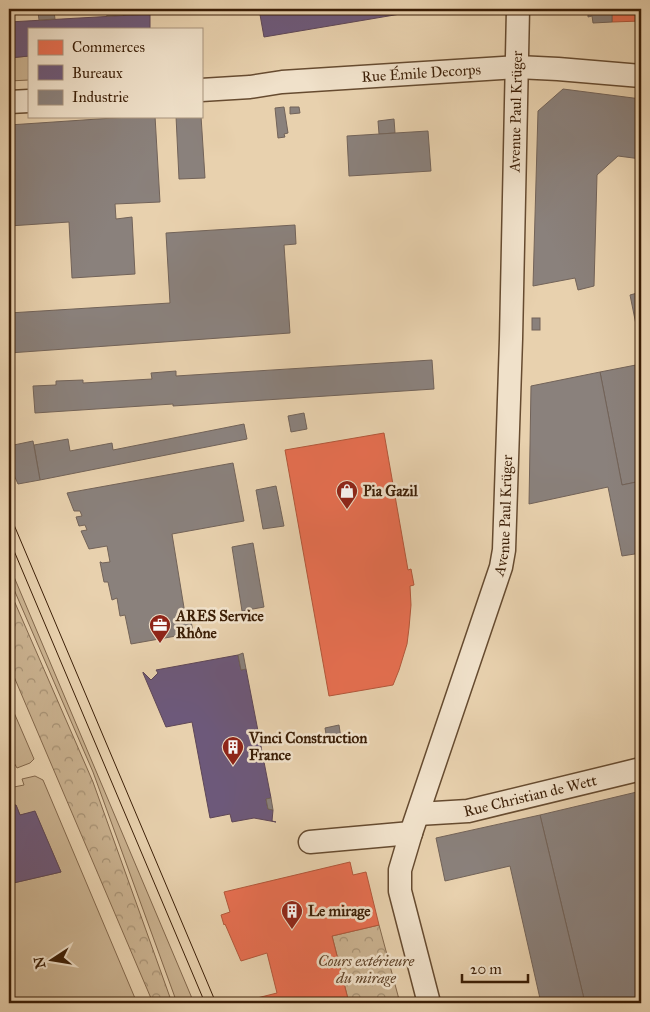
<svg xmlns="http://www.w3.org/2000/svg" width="650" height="1012" viewBox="0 0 650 1012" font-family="'IM FELL Great Primer',serif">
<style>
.green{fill:#cbb391;stroke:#83684c}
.park{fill:url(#park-crowns);stroke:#83684c}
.shops{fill:#e76f51;stroke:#b3573a}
.offices{fill:#6d597a;stroke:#5e4757}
.industry{fill:#8a817c;stroke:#726359}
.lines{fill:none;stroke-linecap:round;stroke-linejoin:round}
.minor-casing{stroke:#664b30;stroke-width:25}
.minor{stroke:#f0e1ca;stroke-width:22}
.tram{stroke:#3b1e06;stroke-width:1}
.labels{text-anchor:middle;stroke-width:5;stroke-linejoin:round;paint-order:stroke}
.street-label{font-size:15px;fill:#3b1e06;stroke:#f0e1ca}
.poi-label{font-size:15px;font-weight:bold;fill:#3b1e06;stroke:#f0e1ca;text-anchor:start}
.park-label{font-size:15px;font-style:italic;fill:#5f4329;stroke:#f0e1ca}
</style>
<defs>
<pattern id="park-crowns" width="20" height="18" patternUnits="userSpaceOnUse" patternTransform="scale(1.25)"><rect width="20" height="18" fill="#cbb391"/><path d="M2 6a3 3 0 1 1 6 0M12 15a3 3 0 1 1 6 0" fill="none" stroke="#a69174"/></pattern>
</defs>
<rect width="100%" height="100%" fill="#e8d1ae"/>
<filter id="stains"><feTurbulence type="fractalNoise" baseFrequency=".004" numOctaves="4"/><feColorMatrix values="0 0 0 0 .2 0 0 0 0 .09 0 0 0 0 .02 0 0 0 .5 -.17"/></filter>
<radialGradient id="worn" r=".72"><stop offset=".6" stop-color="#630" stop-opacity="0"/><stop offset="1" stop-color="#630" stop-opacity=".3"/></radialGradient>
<g class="green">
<polygon points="29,56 29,80 9,81 9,58"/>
<polygon points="9,565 194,1003 177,1003 93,772 9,578"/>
<polygon points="9,701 34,759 30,763 17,768 13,761 9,761"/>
<polygon points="35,776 43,780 137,1003 9,1003 9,884 61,872 35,812 20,815 16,805 9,806 9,788 24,785 22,779"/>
</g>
<g class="park">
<polygon points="9,589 93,782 172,1003 153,1003 9,665"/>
<polygon points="379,925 400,1003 349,1003 332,936"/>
</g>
<g class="shops">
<polygon points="612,9 641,9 641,21 612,22"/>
<polygon points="384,433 408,570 411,569 414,585 410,586 411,605 409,628 407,644 399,670 393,685 329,696 285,450"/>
<polygon points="350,862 353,875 366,872 379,925 332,936 349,1003 259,1003 257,998 277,993 267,953 241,961 225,924 224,925 221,915 230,912 224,892"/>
</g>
<g class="offices">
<polygon points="259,9 430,9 264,37"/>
<polygon points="150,14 150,29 29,29 29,56 9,58 9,22"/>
<polygon points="238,655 241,670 246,669 271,798 266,799 268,809 273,810 272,821 276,822 254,818 232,822 230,814 210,818 192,722 166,727 143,673 143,672 151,680 158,673 156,670"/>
<polygon points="16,805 20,815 35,811 61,872 9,884 9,806"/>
</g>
<g class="industry">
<polygon points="40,9 52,9 52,11 54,11 55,19 39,20 38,12 40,11"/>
<polygon points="106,9 122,9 123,15 107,16"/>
<polygon points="588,9 612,9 612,22 593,23 592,16 588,17"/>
<polygon points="563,89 641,99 641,159 618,156 597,175 594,286 578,290 575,278 533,286 538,111"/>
<polygon points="284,107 288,133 284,134 285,137 278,138 275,108"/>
<polygon points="290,107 299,107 300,113 290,114"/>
<polygon points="143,116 155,116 160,202 115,204 116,219 132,217 135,274 72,278 69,222 9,226 9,125"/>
<polygon points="176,116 201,116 205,178 179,179"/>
<polygon points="394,119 395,133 379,134 378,121"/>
<polygon points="428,131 431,171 349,176 347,136"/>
<polygon points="295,225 296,244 284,245 290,333 9,353 9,313 170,303 166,233"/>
<polygon points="641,292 641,349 630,295"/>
<rect x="532" y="318" width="8" height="12"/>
<polygon points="432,360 434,389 173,406 173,404 35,413 33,386 56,385 56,381 83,380 83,383 152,379 151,373 176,371 176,376"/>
<polygon points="641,364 641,481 622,485 600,372"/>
<polygon points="600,372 622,485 641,481 641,553 622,556 608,487 529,504 531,386"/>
<polygon points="304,413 307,429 291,432 288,416"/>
<polygon points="244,424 247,439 40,480 34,445 68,439 70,451 112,443 113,450"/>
<polygon points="33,441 40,480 18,484 9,464 9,446"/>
<polygon points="233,463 244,521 172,534 186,620 191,620 193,633 131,644 125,615 120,616 117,598 112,600 108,582 104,582 100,562 101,562 102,563 110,562 107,546 89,549 81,531 87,530 85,525 79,526 76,517 82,516 80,511 74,511 67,493"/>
<polygon points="276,486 284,526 263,529 256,490"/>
<polygon points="253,543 264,607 242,611 232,547"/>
<polygon points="243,653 246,669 241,670 238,655"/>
<polygon points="339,725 341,738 327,740 325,728"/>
<polygon points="641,791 641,1003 585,1003 540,815"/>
<polygon points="271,798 273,810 268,809 266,799"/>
<polygon points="540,815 585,1003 541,1003 510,866 445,881 436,838"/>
</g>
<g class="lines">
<g class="minor-casing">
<g id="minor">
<path id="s1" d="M201,90L250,87L282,82L517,67L558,69L641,76"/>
<polyline points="9,102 29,101"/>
<path id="s2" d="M418,814L468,811L641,769"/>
<polyline points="310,842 411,833"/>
<path id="s3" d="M429,1003L400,891V870L411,833L501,567L504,550L511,339L518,9"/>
</g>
</g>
<use href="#minor" class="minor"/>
<g class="tram">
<polyline points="9,513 216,1003"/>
<polyline points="9,539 205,1003"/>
</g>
</g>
<defs>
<g id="shop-pin" transform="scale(1.125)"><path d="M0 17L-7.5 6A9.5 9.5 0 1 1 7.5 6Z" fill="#8f2418" stroke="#f0e1ca"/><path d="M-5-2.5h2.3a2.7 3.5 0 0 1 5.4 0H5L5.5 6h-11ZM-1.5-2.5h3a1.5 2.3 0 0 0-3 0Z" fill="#fff"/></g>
<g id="office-pin" transform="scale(1.125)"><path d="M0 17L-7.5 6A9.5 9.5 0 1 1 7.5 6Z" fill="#8f2418" stroke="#f0e1ca"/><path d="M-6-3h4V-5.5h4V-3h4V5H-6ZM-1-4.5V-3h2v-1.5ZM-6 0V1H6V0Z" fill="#fff"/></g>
<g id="building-pin" transform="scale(1.125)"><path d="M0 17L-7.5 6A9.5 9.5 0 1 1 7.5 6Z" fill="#8f2418" stroke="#f0e1ca"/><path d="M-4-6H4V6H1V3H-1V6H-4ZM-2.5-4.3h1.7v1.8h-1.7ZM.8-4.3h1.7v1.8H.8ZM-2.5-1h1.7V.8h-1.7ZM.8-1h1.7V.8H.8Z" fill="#fff"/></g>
</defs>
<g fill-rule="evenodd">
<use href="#shop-pin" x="347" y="491"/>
<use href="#office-pin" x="160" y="625"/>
<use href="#building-pin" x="233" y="747"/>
<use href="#building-pin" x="292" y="911"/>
</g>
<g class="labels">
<g class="street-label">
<text dy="5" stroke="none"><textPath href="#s1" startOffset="221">Rue Émile Decorps</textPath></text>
<text dy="5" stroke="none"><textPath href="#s3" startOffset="912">Avenue Paul Krüger</textPath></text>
<text dy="5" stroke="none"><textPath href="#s3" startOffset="508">Avenue Paul Krüger</textPath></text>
<text dy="5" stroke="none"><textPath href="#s2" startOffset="114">Rue Christian de Wett</textPath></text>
</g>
<g class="poi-label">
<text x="363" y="496">Pia Gazil</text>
<text x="176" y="621">ARES Service<tspan x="176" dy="17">Rhône</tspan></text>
<text x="249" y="743">Vinci Construction<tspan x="249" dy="17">France</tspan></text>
<text x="308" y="916">Le mirage</text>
</g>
<g class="park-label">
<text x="366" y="966">Cours extérieure<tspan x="366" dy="17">du mirage</tspan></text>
</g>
</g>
<rect width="650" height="1012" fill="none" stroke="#e8d1ae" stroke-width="30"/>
<rect x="10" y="10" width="630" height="992" fill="none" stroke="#3b1e06" stroke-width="2.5"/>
<rect x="15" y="15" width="620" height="982" fill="none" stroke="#3b1e06"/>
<rect x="28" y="28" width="175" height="90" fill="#f0e1ca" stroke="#a8937c"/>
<rect x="38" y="40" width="25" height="15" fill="#e76f51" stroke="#a8937c"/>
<text x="72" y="52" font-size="15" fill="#3b1e06">Commerces</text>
<rect x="38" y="65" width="25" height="15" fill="#6d597a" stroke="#a8937c"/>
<text x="72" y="78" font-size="15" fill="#3b1e06">Bureaux</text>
<rect x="38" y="90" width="25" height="15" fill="#8a817c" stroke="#a8937c"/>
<text x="72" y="102" font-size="15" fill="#3b1e06">Industrie</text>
<g transform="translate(52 960) rotate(258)" stroke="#f0e1ca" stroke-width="4" paint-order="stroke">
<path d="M0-4L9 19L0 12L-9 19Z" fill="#3b1e06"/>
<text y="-8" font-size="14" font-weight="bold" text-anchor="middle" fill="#3b1e06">N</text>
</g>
<path d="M462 974v8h66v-8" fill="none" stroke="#3b1e06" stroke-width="2.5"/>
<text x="470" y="974" font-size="15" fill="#3b1e06" stroke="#f0e1ca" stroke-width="4" paint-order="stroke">20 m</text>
<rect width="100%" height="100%" filter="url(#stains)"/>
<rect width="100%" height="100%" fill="url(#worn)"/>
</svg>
